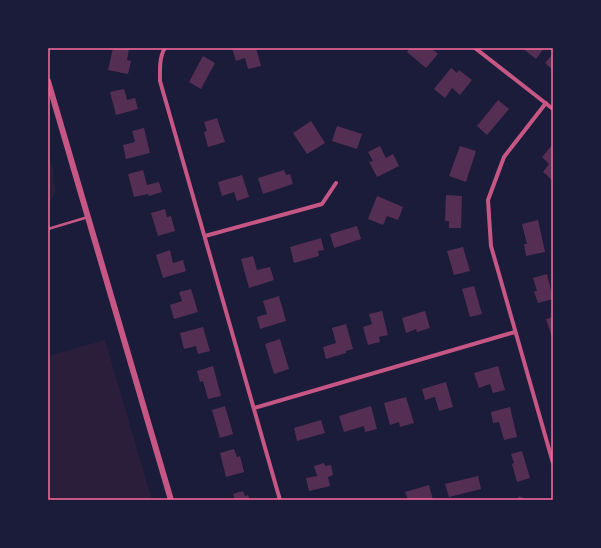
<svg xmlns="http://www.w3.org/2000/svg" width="601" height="548" viewBox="0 0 601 548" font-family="'PT Serif',serif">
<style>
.green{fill:#2a1e3b}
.building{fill:#542f53}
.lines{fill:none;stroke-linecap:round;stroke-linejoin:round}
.service{stroke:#c65784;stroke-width:2.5}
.minor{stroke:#c65784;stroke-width:4}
.tertiary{stroke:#c65784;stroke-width:6}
.neatline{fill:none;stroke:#ff6b9d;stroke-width:1.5}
</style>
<rect width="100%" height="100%" fill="#1b1b3a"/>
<g class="green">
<polygon points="48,153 53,170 56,192 48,206"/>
<polygon points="105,340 152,500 48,500 48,356"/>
</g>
<g class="building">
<polygon points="113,48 129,48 127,60 131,61 128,74 108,70"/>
<polygon points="232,48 256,48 261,66 248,69 245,58 236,61"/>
<polygon points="410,48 431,48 438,54 426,68 407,52"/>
<polygon points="522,48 544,48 536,59"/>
<polygon points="553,54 553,70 545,63"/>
<polygon points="203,56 215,63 201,89 189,82"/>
<polygon points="451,68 457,73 459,70 472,80 460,95 452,88 445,98 434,89"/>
<polygon points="124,89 127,100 135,98 138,109 116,115 110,92"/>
<polygon points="498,100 509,109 487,135 477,126"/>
<polygon points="217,118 225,142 208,147 204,132 207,131 204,122"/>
<polygon points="311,121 325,143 307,154 293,133"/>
<polygon points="337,126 362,134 357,149 332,141"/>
<polygon points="144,128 150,153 126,159 123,145 135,142 132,131"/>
<polygon points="553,144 553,181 543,172 549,164 542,157"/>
<polygon points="380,146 386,158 393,154 399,166 377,177 369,162 373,161 368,152"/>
<polygon points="460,146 476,151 466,182 449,176"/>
<polygon points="143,170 147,185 159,182 162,192 149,196 148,194 134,197 128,174"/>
<polygon points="284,170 286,175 290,174 293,184 263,194 258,178"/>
<polygon points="242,175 249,197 237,201 234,192 222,196 218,182"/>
<polygon points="446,195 462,196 461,228 449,228 449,221 445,221"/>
<polygon points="377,196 403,207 398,220 387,216 383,225 368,219"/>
<polygon points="165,209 167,217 171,216 175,231 158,236 151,213"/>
<polygon points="538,220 545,252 526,256 524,244 527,244 522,224"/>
<polygon points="357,226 361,239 334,248 330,234"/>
<polygon points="321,238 324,250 318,251 319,256 294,263 290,247"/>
<polygon points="463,247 470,271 454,275 447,251"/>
<polygon points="170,250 173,263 183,260 186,271 163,278 156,255"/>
<polygon points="253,256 257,270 270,267 274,280 249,288 241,259"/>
<polygon points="547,274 553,299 538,303 534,291 537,291 533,278"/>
<polygon points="474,286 482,314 470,317 462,289"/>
<polygon points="191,289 198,312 174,319 170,305 182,301 179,292"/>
<polygon points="279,296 286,321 260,329 257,317 267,314 263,301"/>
<polygon points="382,311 388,335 379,337 380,342 368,345 363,327 372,324 369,314"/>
<polygon points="425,311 430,328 417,332 416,329 406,333 402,318"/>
<polygon points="553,317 553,340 546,319"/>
<polygon points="346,324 353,349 346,351 346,353 326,359 323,347 336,343 332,328"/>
<polygon points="203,327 210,351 198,354 196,346 184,349 180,333"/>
<polygon points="280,339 289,369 274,374 265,344"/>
<polygon points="213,366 221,396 208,399 203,381 200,382 197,371"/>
<polygon points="498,366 505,390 493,393 490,384 479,388 474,373"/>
<polygon points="446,382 453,407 439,411 435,397 425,400 422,389"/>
<polygon points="406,397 414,423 400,427 399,422 390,425 384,403"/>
<polygon points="225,406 233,434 220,438 212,410"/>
<polygon points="371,406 377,429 365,432 364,426 344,432 339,416"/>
<polygon points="510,407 517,437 504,440 499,422 493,423 491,412"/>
<polygon points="321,420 325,433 297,441 294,428"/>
<polygon points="234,449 237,457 240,456 244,472 226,477 220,453"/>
<polygon points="522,451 530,478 517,482 512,464 514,463 511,454"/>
<polygon points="324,463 325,466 331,465 333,475 328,477 330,486 309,491 306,478 317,476 314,466"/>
<polygon points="478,476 481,489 449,497 445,484"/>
<polygon points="429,485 433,500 408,500 405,492"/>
<polygon points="243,491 245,496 248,495 250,500 235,500 233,494"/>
<polygon points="519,496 527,500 517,500"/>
</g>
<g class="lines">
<polyline class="service" points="48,229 88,217"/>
<g class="minor">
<path d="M165,48C159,57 160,71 160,81L280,500"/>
<polyline points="475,48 553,109"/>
<polyline points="546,103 504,157 488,200 491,246 553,463"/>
<polyline points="205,236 322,204 336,183"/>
<polyline points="254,408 515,332"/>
</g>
<polyline class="tertiary" points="48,81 171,500"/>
</g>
<rect width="601" height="548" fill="none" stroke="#1b1b3a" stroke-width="98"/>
<rect x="49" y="49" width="503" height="450" class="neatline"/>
</svg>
